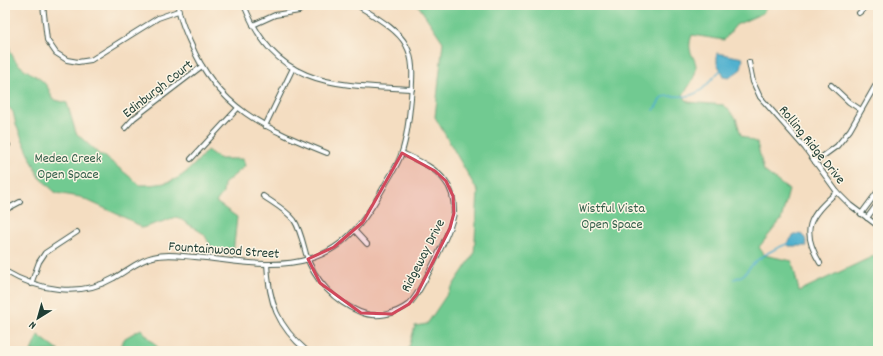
<svg xmlns="http://www.w3.org/2000/svg" width="883" height="356" viewBox="0 0 883 356" font-family="Dekko,sans-serif">
<style>
.green{fill:#71ca91;stroke:#488462}
.water{fill:#51b1cf;stroke:#387782}
.lines{fill:none;stroke-linecap:round;stroke-linejoin:round}
.stream{stroke:#51b1cf;stroke-width:1.5}
.minor-casing{stroke:#3f5549;stroke-width:6}
.minor{stroke:#fff;stroke-width:4}
.marked{fill:#d1495b;fill-opacity:0.2;stroke:#d1495b;stroke-width:3;stroke-linejoin:round}
.labels{text-anchor:middle;stroke-width:3;stroke-linejoin:round;paint-order:stroke}
.street-label{font-size:14px;fill:#1f3d34;stroke:#fcf5e5}
.park-label{font-size:14px;fill:#34604b;stroke:#fcf5e5}
</style>
<rect width="100%" height="100%" fill="#fcf5e5"/>
<filter id="ink" filterUnits="userSpaceOnUse"><feTurbulence type="fractalNoise" baseFrequency=".025" numOctaves="2"/><feDisplacementMap in="SourceGraphic" scale="8" xChannelSelector="R" yChannelSelector="G"/><feConvolveMatrix kernelMatrix="1 2 1 2 8 2 1 2 1" color-interpolation-filters="sRGB"/></filter>
<filter id="wash" filterUnits="userSpaceOnUse"><feTurbulence type="fractalNoise" baseFrequency=".012" numOctaves="4" result="noise"/><feDisplacementMap in="SourceGraphic" scale="16" xChannelSelector="R" yChannelSelector="G"/><feGaussianBlur stdDeviation="0.9" result="paint"/><feColorMatrix in="noise" values="0 0 0 0 0 0 0 0 0 0 0 0 0 0 0 0 0 1.4 0 .05"/><feComposite in="paint" operator="in"/></filter>
<g filter="url(#wash)">
<rect width="100%" height="100%" fill="#f4ddc1"/>
<g class="green">
<path d="M418,5H768L763,13L736,25L724,40L692,35C685,54 697,56 696,69C695,79 688,87 683,95L688,102L724,105L736,118L741,135L757,143L764,171L789,190L781,220L759,247L764,255L792,261L799,291L878,254V351H408L415,326L427,324L474,254L478,192L435,117L443,42Z"/>
<path d="M5,15C14,28 4,43 13,57C25,77 47,73 52,99L67,103L76,133L100,155H103L140,185C176,185 184,177 207,150L220,159H243L245,166L224,184L223,193L216,202L237,217L233,254L214,252L204,234L177,217L142,228L132,221L80,197L56,193L39,177L16,125L13,112L5,103Z"/>
<polygon points="141,329 160,350 190,351 117,351 125,338"/>
<polygon points="38,335 59,351 31,351"/>
</g>
<g class="water">
<polygon points="717,53 743,58 741,69 729,78 724,77 717,63"/>
<polygon points="800,233 805,238 807,246 789,246 787,244 793,236"/>
</g>
<g class="lines">
<g class="stream">
<path d="M654,110L662,97C671,95 680,97 687,96C706,92 709,80 721,70"/>
<path d="M734,279C747,275 744,273 753,264C763,254 776,248 789,243"/>
</g>
</g>
</g>
<g filter="url(#ink)">
<g class="lines">
<g class="minor-casing">
<g id="minor">
<polyline points="43,5 47,40 56,53 67,60 78,62 91,60 158,18 178,11"/>
<path d="M178,5C179,18 185,31 190,42C218,109 265,128 327,153"/>
<path d="M244,5C277,88 335,85 412,89"/>
<polyline points="859,13 869,5"/>
<polyline points="253,25 275,15 299,11"/>
<polyline points="749,62 753,82 760,97 805,148 837,192 850,205 878,226"/>
<polyline points="831,85 849,102 861,110"/>
<polyline points="265,126 293,68"/>
<polyline points="125,128 134,118 202,66"/>
<polyline points="5,147 8,145"/>
<polyline points="191,159 238,108"/>
<polyline points="815,162 837,146 850,130 878,81"/>
<path d="M263,196C273,203 286,210 294,220C300,229 303,243 306,254C314,280 335,302 360,312C376,319 396,314 409,304C420,294 453,227 454,212C454,202 452,189 445,181C435,167 417,160 402,153"/>
<polyline points="5,210 20,202"/>
<polyline points="861,214 878,191"/>
<polyline points="867,218 878,203"/>
<polyline points="355,231 367,244"/>
<path d="M820,263C800,230 809,216 837,192"/>
<path d="M267,264C269,302 277,326 307,351"/>
<path d="M5,271C37,290 80,298 114,278C127,271 139,260 153,257C167,253 181,256 195,257C232,260 272,270 309,259C348,248 368,216 386,183C392,173 399,163 402,152C408,134 409,117 411,98C412,81 415,61 406,45C398,29 372,15 357,5"/>
<polyline points="31,284 39,262 45,253 77,232"/>
</g>
</g>
<use href="#minor" class="minor"/>
</g>
</g>
<path class="marked" d="M402,153L435,171L446,181L453,196L454,213L450,228L417,294L409,304L392,314L361,313L320,283L308,259L334,247L363,222Z"/>
<g class="labels">
<g class="street-label">
<text transform="translate(157 88) rotate(-38)" y="5">Edinburgh Court</text>
<text transform="translate(813 144) rotate(51)" y="5">Rolling Ridge Drive</text>
<text transform="translate(224 249) rotate(4)" y="5">Fountainwood Street</text>
<text transform="translate(422 255) rotate(-63)" y="5">Ridgeway Drive</text>
</g>
<g class="park-label">
<text x="68" y="162">Medea Creek<tspan x="68" dy="16">Open Space</tspan></text>
<text x="612" y="212">Wistful Vista<tspan x="612" dy="16">Open Space</tspan></text>
</g>
</g>
<rect width="883" height="356" fill="none" stroke="#fcf5e5" stroke-width="20"/>
<g transform="translate(38 318) rotate(217)" stroke="#fcf5e5" stroke-width="3" paint-order="stroke">
<path d="M0-3L7 15L0 10L-7 15Z" fill="#1f3d34"/>
<text y="-6" font-size="11" font-weight="bold" text-anchor="middle" fill="#1f3d34">N</text>
</g>
</svg>
